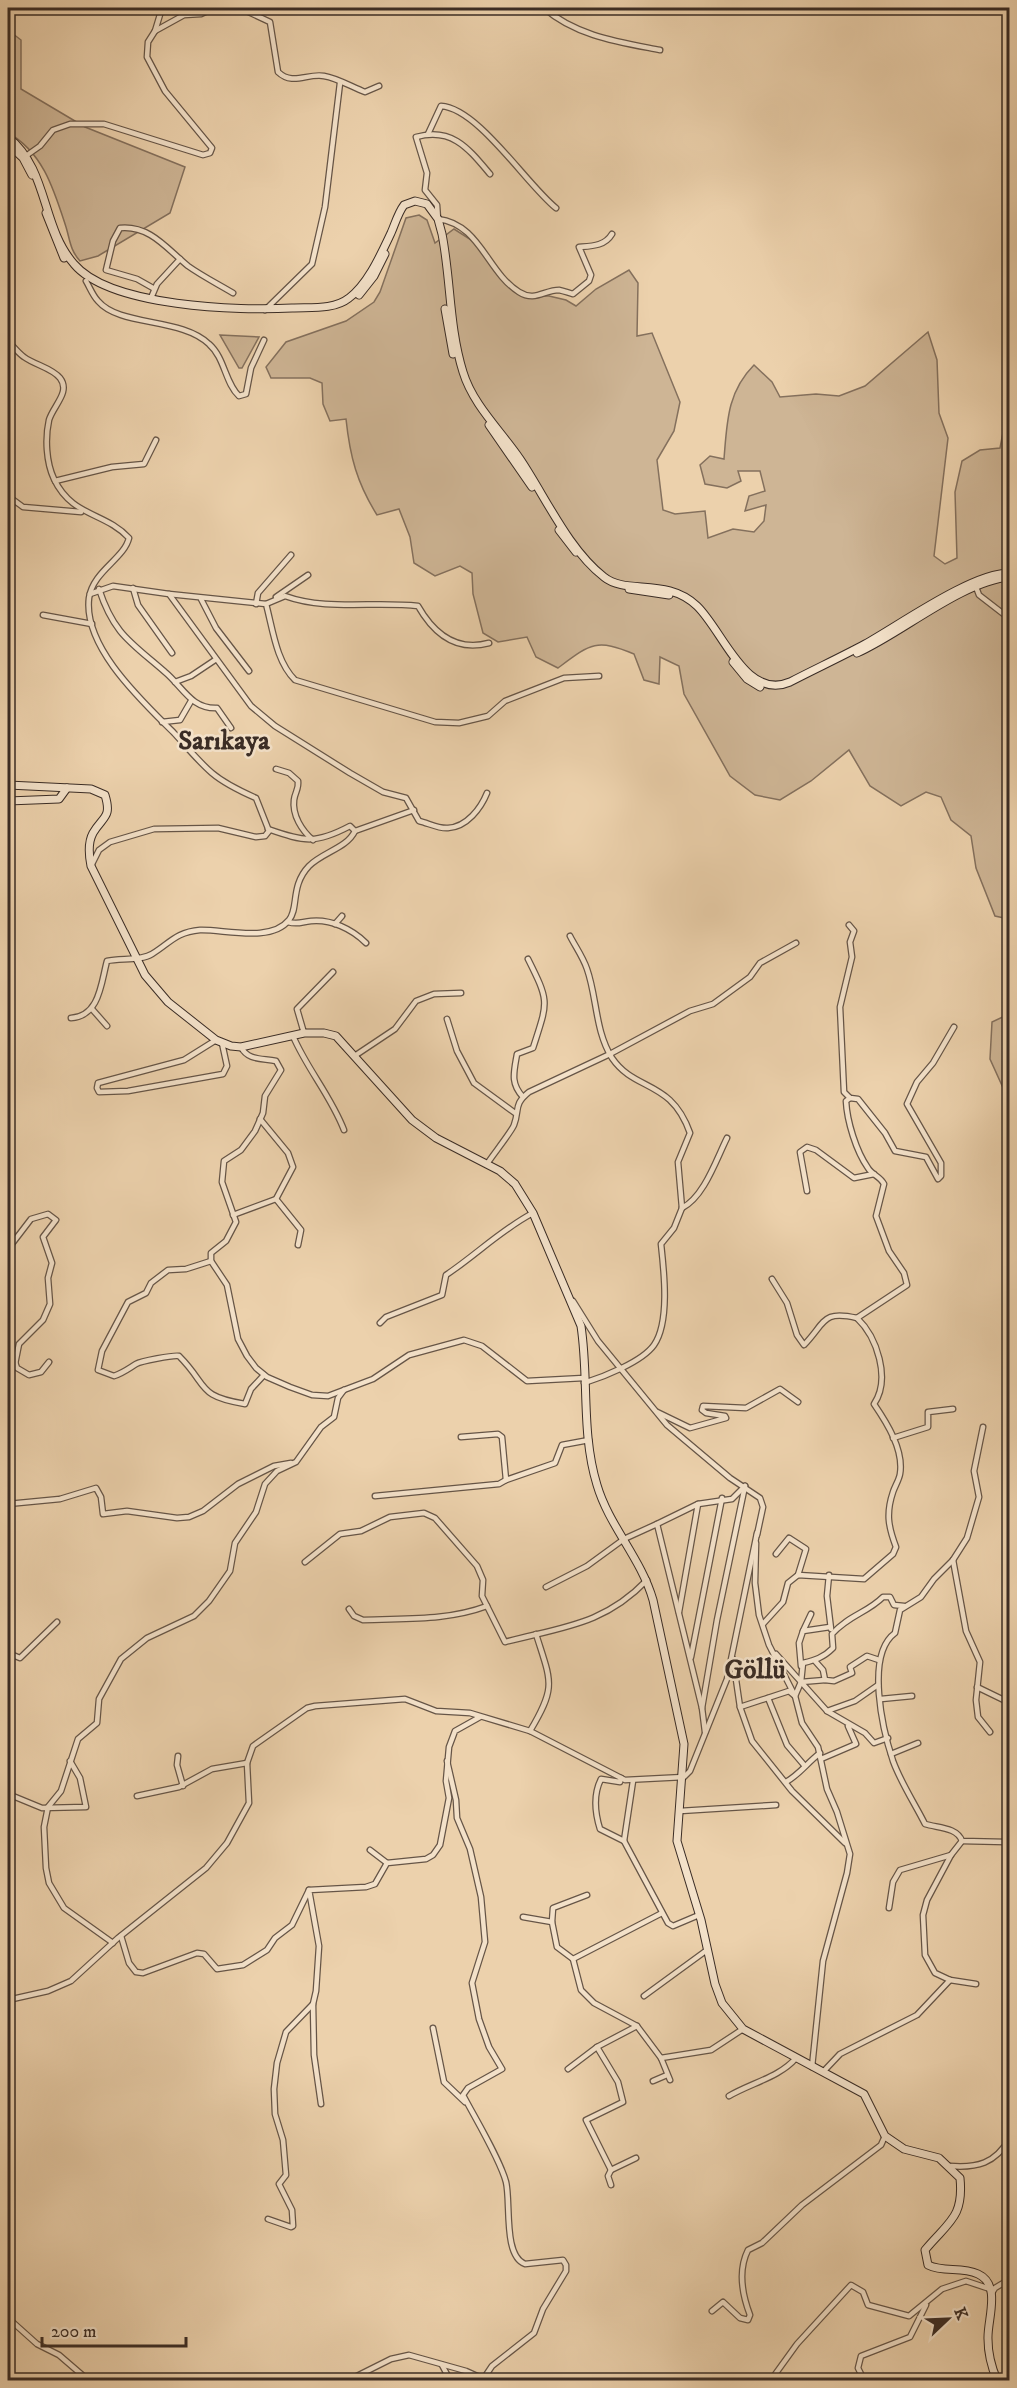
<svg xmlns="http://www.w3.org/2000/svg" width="1017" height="2388" viewBox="0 0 1017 2388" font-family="'IM FELL DW Pica',serif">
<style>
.green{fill:#ceb595;stroke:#84705d;stroke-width:1.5}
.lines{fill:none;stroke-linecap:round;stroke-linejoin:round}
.street-casing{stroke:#665547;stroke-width:7}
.secondary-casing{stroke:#3a2c25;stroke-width:9}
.street{stroke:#f3e1c9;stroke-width:4.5}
.secondary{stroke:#f3e1c9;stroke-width:7}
.labels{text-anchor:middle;stroke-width:5;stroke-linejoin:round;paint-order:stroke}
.quarter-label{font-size:27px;font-weight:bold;fill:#3a2c25;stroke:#f3e1c9}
</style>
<rect width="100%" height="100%" fill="#ecd1ac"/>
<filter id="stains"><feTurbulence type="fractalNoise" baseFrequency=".00333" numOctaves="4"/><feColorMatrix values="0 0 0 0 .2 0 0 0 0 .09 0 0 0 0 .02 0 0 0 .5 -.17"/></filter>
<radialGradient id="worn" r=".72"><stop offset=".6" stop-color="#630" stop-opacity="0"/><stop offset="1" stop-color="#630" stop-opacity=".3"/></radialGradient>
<g class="green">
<path d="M8,30L21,40V89L85,127L185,167L170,213L98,256L80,261C70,250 70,240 66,227C54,190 43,152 8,133Z"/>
<path d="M419,215L427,220L435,243L454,229L476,243L498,275L525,296H549L566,300L576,306L596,289L629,270L638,283L637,336L652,333L680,402L674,431L657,460L663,510L675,514L705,511L708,538L733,529L754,532L764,521L766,505L745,511L749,496L765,491L760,471H738L741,481L727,488L705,484L700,465L710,456L724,459C727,423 727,392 754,365L772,382L780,397L816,394L839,396L865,386L928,332L937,360L939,413L948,438L934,556L945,564L957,558L955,492L962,461L980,450L1000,448L1009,402V919L995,916L976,868L971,836L951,820L941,797L926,792L901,806L870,786L849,750L811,781L780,800L755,795L730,776L684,694L679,666L660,657L659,684L644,680L634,654C596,638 590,644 558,668L536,657L527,637L498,642L483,633L473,594L472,573L460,566L435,576L414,563L410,537L399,509L377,515C357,483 350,457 346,419L330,421L323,404L322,383L310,378H271L266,367L286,342L346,321L374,302L380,292L406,218Z"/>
<polygon points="220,335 259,337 242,368 239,368"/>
<polygon points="1009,1014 1009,1101 990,1059 992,1022"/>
</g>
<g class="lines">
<g class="street-casing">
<g id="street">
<path d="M240,8L270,22L278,72C293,86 307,73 324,76C337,78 352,87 365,92L379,86"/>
<path d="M544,8C576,36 619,42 660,50"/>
<polyline points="155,31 184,15 201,14 214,8"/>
<path d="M428,134L441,106C478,108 527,185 556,208"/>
<polyline points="23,158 40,146 53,130 70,124 104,124 203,155 210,153 212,148 165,91 147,57 148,42 155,31 162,8"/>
<path d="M490,174C468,148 452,127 416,137L427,173L425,190L437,205L438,219C480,224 487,272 519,292C535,302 544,290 559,290C564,291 569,293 573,294L589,281L591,275L579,247C592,246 605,246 612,234"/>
<path d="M86,281C90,288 93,296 98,301C120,327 181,317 209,344C225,358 225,383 239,396L246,394L251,368L264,340"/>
<path d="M153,288L137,279L106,270L113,241L120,228C150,225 167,249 188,266C202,276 218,284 233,293"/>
<polyline points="151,298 157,284 180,259"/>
<polyline points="265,310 312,264 325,207 340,83"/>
<path d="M8,341C13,346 18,353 24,357C35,365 52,368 60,378C71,392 53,406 49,420C45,438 46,462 54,479C72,517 105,512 129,538C124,559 93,571 89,598C83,647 142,701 174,733C186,746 198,761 212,773C225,784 240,791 256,798L269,831L265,836L256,837L218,828L154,829L110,842L99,850L91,866"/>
<polyline points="55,481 112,467 144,464 156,440"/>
<polyline points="8,496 23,507 81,512"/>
<polyline points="976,587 979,595 1010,619"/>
<polyline points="133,588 138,605 172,653"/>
<path d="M99,589C114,635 132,643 165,672C183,687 191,709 217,708L231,728"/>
<path d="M90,594L113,586L169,594L251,706L275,726L350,773L383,792L406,798L419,821C428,823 439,829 448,828C467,827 481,808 487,793"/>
<path d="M169,594L266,604C273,630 276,661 295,680L435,722L459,723L488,716L505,701L564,678L599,676"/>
<polyline points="276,597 308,575"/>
<polyline points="201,599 216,628 249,671"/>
<polyline points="256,604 258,593 291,555"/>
<path d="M266,604L285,596C326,611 374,601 418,606C434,634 456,652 489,643"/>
<polyline points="43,615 92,624"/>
<polyline points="175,682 191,676 215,660"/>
<polyline points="162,722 180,720 191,701"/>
<path d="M276,769L289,773L298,781C299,789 295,792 294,800C292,815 302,831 313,840"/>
<polyline points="355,831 414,810"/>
<path d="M288,922C298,925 301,922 311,921C331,919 352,929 366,943"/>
<polyline points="335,924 342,916"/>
<polyline points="849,925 854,931 850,942 852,957 840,1007 844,1092 850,1098 858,1099 885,1133 895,1151 926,1157 938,1179 941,1176 941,1163 907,1104 917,1082 933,1063 954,1027"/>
<path d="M570,936C575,946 583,957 587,969C597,997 595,1031 612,1058C635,1092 671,1079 690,1133L678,1162L682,1208L674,1228L661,1244C664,1271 670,1322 654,1345C642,1362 603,1377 584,1383"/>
<polyline points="92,1009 107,1026"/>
<path d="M71,1018C100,1016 101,983 107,961C121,958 141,961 152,954C170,943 176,932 200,930C223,929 271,943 289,920C299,908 290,886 309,866C323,852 347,848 355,831L350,826C316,844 305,842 268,829"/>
<polyline points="447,1019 457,1051 474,1083 515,1113"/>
<polyline points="304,1033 297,1009 333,972"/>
<path d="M293,1036C307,1069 331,1096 344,1130"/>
<polyline points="216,1040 184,1060 98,1083 97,1088 99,1092 128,1091 223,1074 227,1066 222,1043"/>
<path d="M241,1047C248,1061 263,1058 276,1061L281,1070L265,1096L263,1113L255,1131L241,1150L224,1161L222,1182L236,1222L226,1241L211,1253V1261L227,1285L238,1339L247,1356L256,1368L267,1377L290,1387L312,1395L328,1396L373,1379L409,1355L464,1340L482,1346L527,1381L584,1378"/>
<polyline points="356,1055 395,1029 416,1001 434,994 461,993"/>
<path d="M523,1097C510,1083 514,1072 517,1054L533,1048C548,1001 550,1003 528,959"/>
<path d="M487,1164C492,1156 512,1131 514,1125C520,1109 513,1105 529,1092L610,1054L690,1011L713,1004L750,977L760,963L796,943"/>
<polyline points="807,1191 800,1152 807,1147 816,1150 854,1178 874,1174"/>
<polyline points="276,1199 301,1230 298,1245"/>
<path d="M682,1208C704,1197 716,1160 727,1138"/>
<polyline points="233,1215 276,1199 293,1167 288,1153 260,1119"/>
<polyline points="8,1249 31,1219 48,1214 56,1220 43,1237 52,1263 48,1278 50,1304 43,1320 19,1344 15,1364"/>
<path d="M211,1261L186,1269L168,1270L151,1283L146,1293L128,1302L102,1351L98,1370L114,1376C123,1373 128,1369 136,1364C141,1361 173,1355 179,1356C209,1386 196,1396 245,1404L251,1389L264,1375"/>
<path d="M772,1279L787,1303L797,1335L804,1345C826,1322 822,1310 857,1318"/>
<polyline points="573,1301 598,1341 667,1425 730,1478 760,1498 763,1507 757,1535"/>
<path d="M380,1323L386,1317L442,1295L446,1275C476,1255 502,1229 533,1213"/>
<polyline points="8,1342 17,1368 29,1375 41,1372 49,1362"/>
<polyline points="657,1412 690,1428 726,1418 725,1416 706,1413 702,1410 703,1406 746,1408 780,1389 798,1402"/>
<path d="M983,1427L974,1471L979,1497L967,1538L953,1560L934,1579L921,1597L900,1610L895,1633C865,1655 883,1731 893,1761C901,1783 915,1804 925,1824C938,1828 957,1827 962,1841L1006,1842"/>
<polyline points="461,1437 498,1434 502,1437 506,1480 555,1463 562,1445 589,1440"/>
<polyline points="893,1438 928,1427 928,1412 953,1409"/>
<polyline points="375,1496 499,1484 506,1480"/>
<polyline points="8,1504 60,1499 96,1488 101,1497 103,1514 127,1511 177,1518 189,1517 203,1511 238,1484 274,1466 291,1463"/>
<polyline points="698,1504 732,1499 745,1486"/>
<polyline points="657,1524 698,1504 679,1612"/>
<polyline points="756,1543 755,1583 759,1615 769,1645 795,1696 802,1723 818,1747 827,1789 837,1812 850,1854 847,1873 823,1961 812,2067"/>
<polyline points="776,1554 789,1538 806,1549 798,1575"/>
<polyline points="953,1560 966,1631 980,1662 976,1700 978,1717 990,1732"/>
<path d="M305,1562L340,1534L361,1531L390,1517L424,1513L435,1518L477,1566L483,1580L482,1596L505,1642C562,1627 604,1625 647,1580"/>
<polyline points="829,1575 827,1596 831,1629"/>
<polyline points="546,1587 587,1566 624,1539 657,1524 702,1708"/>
<path d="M349,1609L354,1616L363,1620C405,1618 447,1621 487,1606"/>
<path d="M763,1624L783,1602L788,1583L798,1575L864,1579L893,1554L896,1547C888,1526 886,1513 893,1492C895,1486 899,1480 900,1474C904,1450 887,1423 874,1404C891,1379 877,1337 857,1318L907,1285L904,1273L889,1251L876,1216L884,1184C880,1176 872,1175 868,1168C856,1151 847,1121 846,1101L850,1098"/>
<polyline points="803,1631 811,1614"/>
<polyline points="8,1653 20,1658 57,1622"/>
<polyline points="776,1654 827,1711 865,1733 874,1743 888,1738"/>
<polyline points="691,1657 722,1498"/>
<polyline points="733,1659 740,1707 752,1741 792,1791 845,1843"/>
<polyline points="815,1661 823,1670 825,1680 834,1681 852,1673 850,1667 867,1656 879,1660"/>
<polyline points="801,1666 799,1643 803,1631 830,1627"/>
<polyline points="801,1682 825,1680"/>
<polyline points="977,1687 1010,1703"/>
<polyline points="768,1698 787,1745 804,1765"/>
<polyline points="881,1699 912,1696"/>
<path d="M740,1707L789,1691L795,1696L801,1682L803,1663C815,1660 823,1658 833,1648L832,1634C849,1615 867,1613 883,1597H890L894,1605L904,1606"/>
<polyline points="827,1711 855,1701 878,1685"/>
<path d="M530,1731C557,1686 551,1682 536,1634"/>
<polyline points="705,1732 702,1708 717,1620 745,1486"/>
<polyline points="891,1754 918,1743"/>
<polyline points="178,1756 177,1765 183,1786"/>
<polyline points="821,1759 856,1744 848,1726"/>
<path d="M447,1761L456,1800L457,1818L470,1849L481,1897L485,1942L472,1983L479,2019L489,2047L502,2069L468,2088L463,2095C475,2118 500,2159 506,2182C511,2202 503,2256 525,2264L563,2260L566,2265V2271L543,2309L534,2333L492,2366L484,2378"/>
<path d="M621,1778L620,1782L601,1779C593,1795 595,1813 600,1829L624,1841"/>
<polyline points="633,1781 624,1841 668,1923 673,1926 699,1915"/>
<path d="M786,1782C800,1774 807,1763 820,1753"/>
<polyline points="8,1794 42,1808 86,1807 80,1778 70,1761"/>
<polyline points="137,1796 179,1787 212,1769 247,1763"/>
<polyline points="680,1811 776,1805"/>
<polyline points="962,1841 951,1855 927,1900 923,1915 925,1955 935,1973 950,1980 976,1984"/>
<polyline points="370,1850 387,1863"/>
<polyline points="889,1908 893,1882 900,1870 951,1855"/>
<polyline points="523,1917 552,1922 557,1947 573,1959 662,1913"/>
<polyline points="552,1922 553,1908 587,1895"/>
<polyline points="121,1936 129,1963 136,1972 143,1973 197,1953 204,1954 217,1969 243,1965 267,1950 275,1938 292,1925 309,1890"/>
<polyline points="113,1943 64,1908 49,1883 46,1868 44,1827 48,1807 61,1791 78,1739 97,1723 99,1699 121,1659 147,1638 194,1616 209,1601 230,1571 235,1543 256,1512 265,1484 277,1471 296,1462 321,1427 334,1417 338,1398 344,1390"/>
<polyline points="573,1959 581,1990 594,2003 637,2026 661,2058 670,2080"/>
<polyline points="644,1996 707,1950"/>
<polyline points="8,2000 48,1991 71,1981 118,1938 206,1868 227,1843 249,1803 247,1763 253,1746 307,1708 315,1706 405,1699 436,1711 470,1713 530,1731 625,1780 684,1777 690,1771 727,1679 757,1533"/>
<polyline points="313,2004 314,2055 321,2104"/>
<polyline points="433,2028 444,2082 465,2102"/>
<polyline points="597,2047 618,2082 623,2102 586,2120 611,2170 636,2158"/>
<polyline points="661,2058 711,2050 743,2029"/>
<polyline points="568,2069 597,2047 637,2026"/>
<polyline points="823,2072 840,2054 917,2015 950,1980"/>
<polyline points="653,2081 667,2075"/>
<path d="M729,2096C751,2083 780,2077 796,2058"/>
<path d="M950,2166C977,2168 995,2164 1010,2138"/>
<polyline points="611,2170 608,2176 611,2185"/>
<polyline points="268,2219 291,2227 293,2226 292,2210 279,2184 286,2175 283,2140 275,2114 274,2089 277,2063 286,2032 313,2004 316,1991 319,1946 309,1890 366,1887 375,1884 387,1863 426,1859 433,1855 440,1845 449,1798 446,1781 449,1747 455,1731 480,1717"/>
<polyline points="992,2293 995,2288 1010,2279"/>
<path d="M712,2311L723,2302L740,2318L748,2320L750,2315C742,2294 738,2270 748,2250L762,2243L802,2205L881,2145L885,2136"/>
<polyline points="8,2318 37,2344 59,2355 88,2380"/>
<polyline points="442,2365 450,2380"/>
<polyline points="349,2380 391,2359 409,2355 466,2371 486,2380"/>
<polyline points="771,2380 797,2344 851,2285 863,2292 868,2305 909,2316 942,2289 966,2281 990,2289"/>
<polyline points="864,2380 858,2368 861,2356 910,2337 926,2305"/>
</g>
</g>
<g class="secondary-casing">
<g id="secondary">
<path d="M8,137C49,170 41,227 74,264C110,307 239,311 292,308C310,307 334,310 349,298C368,284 381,254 391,233C395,224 398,213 404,205L415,201L427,204L438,219L442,234C451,280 449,327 463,372C473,405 501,431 520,459C545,496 568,549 604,577C626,595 667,577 697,606C723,631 746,701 790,682C815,669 841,657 865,644C898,626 973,572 1010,573"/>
<polyline points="8,144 23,158 32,175"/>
<polyline points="46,213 64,258"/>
<polyline points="359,295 374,276 385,254"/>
<polyline points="445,309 453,354"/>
<polyline points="489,425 532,487"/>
<polyline points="559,530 576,552"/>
<polyline points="629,589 669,595"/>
<path d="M857,653C902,633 962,581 1010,577"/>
<polyline points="733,662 747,679 760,687"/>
<path d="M8,785L91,789L105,795C112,818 103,816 93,833C88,842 89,856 91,866L145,975L168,1002L216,1040L231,1046L241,1047L304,1033H324L336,1036L412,1120L436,1138L500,1171L515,1184L533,1213L581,1326C589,1378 581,1433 597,1485C609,1526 641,1558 653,1600L684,1744L677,1841L701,1920L715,1984L722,2003L743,2029L864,2094L885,2136L904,2149L939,2158L960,2178C964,2218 948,2222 925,2250L928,2265C944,2273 961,2266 978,2274C1002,2285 987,2320 988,2339C988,2355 991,2366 997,2380"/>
<polyline points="8,801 59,799 67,788"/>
</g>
</g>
<use href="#street" class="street"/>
<use href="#secondary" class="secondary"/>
</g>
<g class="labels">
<g class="quarter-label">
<text x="224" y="749">Sarıkaya</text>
<text x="755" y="1678">Göllü</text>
</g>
</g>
<rect width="1017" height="2388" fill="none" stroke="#ecd1ac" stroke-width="30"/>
<rect x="9" y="9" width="999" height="2370" fill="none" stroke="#3a2c25" stroke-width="3"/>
<rect x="15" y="15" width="987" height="2358" fill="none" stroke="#3a2c25" stroke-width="1.5"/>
<g transform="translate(948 2319) rotate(67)" stroke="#f3e1c9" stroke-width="4.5" paint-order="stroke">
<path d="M0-4.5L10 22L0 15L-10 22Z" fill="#3a2c25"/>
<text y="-9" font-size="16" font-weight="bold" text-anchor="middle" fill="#3a2c25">K</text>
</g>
<path d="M42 2337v9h144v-9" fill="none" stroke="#3a2c25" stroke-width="3"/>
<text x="51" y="2337" font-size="18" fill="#3a2c25" stroke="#f3e1c9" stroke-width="4.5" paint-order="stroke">200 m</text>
<rect width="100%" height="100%" filter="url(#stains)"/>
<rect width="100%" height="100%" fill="url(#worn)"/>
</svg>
